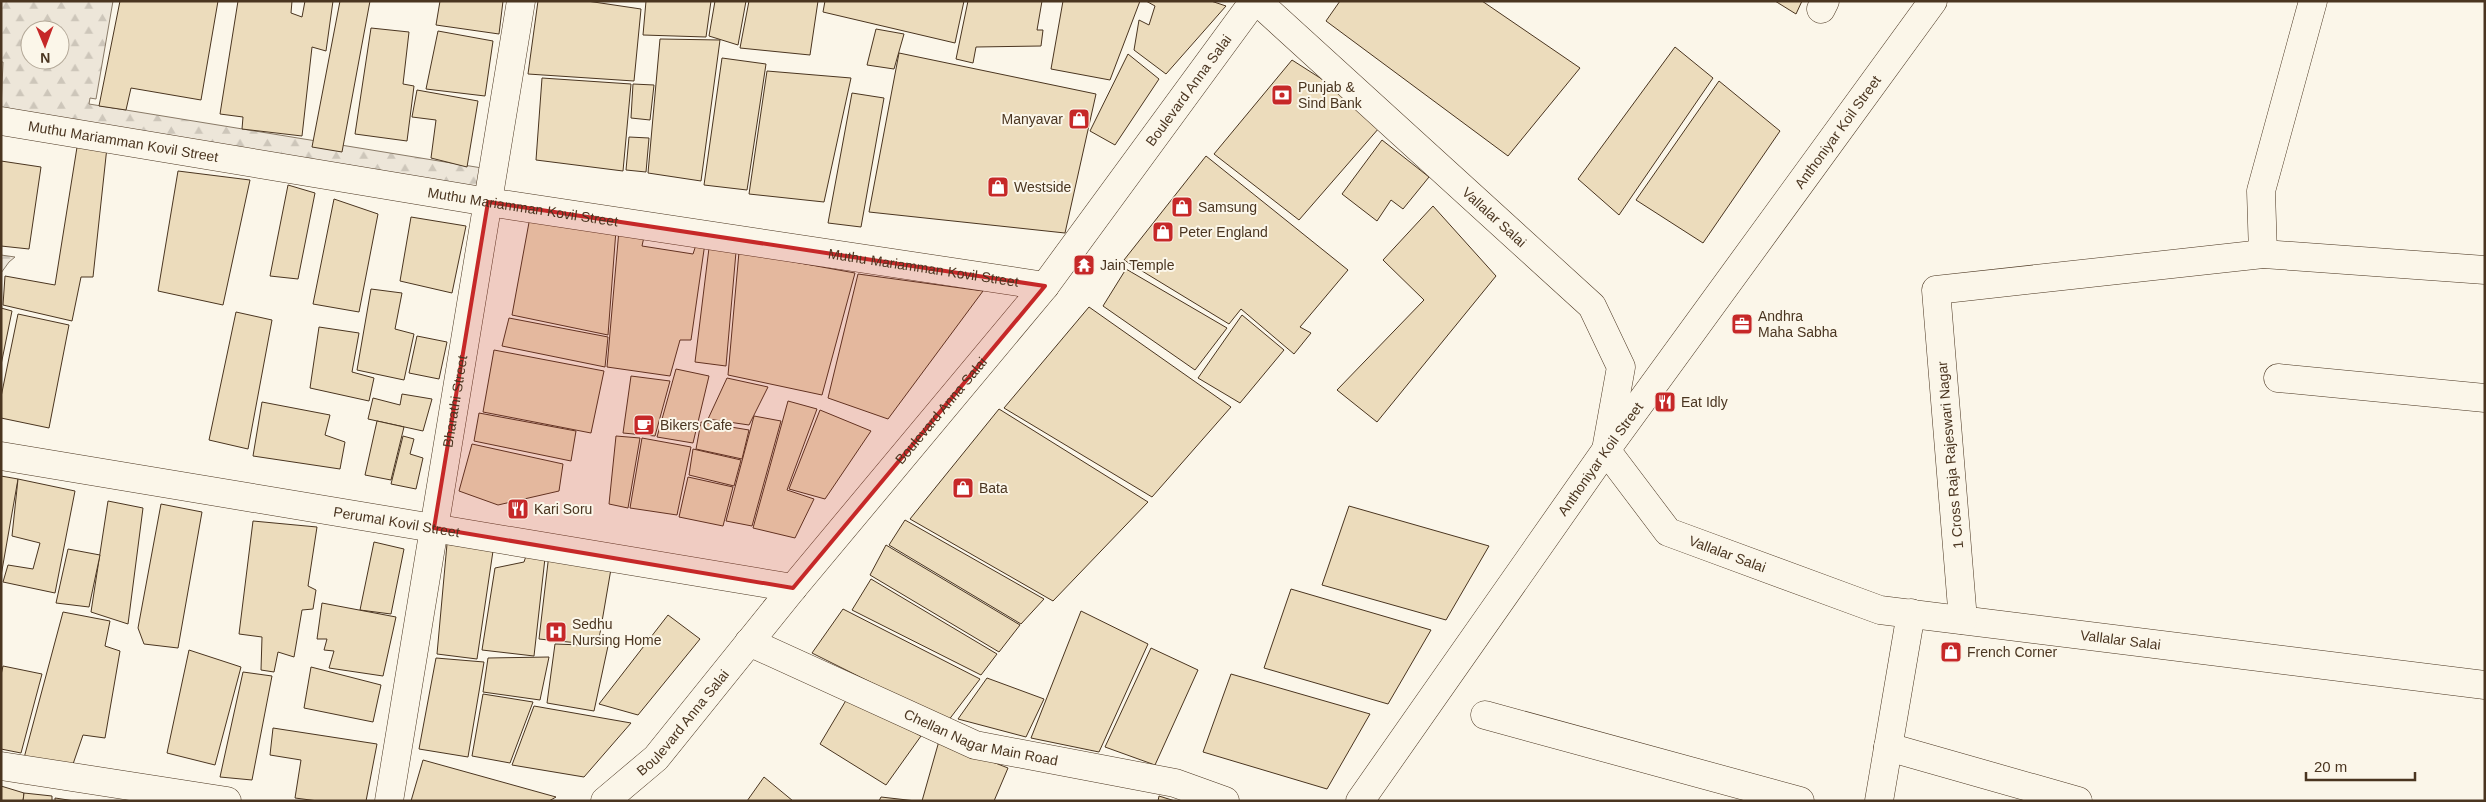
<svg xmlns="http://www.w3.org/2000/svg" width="2486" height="802" viewBox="0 0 2486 802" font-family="Arial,sans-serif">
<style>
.forest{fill:url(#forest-firs);stroke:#887966;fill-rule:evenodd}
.building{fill:#ecdcbc;stroke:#4a3520}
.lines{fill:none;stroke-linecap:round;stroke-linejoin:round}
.minor-casing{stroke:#4a3520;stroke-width:29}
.major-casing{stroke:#4a3520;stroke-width:29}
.minor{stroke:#fbf6e9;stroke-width:28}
.major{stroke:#fbf6e9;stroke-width:28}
.marked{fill:#c62828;fill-opacity:0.2;stroke:#c62828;stroke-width:4;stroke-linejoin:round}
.labels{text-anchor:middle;stroke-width:4;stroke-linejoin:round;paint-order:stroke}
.poi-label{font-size:14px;fill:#4a3520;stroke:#fbf6e9;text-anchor:start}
.street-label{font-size:14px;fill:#4a3520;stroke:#fbf6e9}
</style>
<defs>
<pattern id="forest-firs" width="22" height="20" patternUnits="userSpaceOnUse" patternTransform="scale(1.25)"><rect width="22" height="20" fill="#ede6d9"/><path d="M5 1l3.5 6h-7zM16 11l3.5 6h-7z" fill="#cdc6ba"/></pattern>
</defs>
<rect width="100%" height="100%" fill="#fbf6e9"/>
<g class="forest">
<path d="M1,1H113L96,99L90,98L89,104L482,168L488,202L1,110L3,62H1ZM30,30H60V60H30Z"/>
<polygon points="1,255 15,257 9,262 1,273"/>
</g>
<g class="building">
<polygon points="120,1 218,1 201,100 131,88 126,110 99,106"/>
<polygon points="238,1 292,1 291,13 302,17 305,1 333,1 326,51 312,47 302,136 242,129 243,117 220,114"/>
<polygon points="340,1 370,1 342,152 312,147"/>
<polygon points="440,1 503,1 499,34 436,25"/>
<polygon points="538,1 587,1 641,9 634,81 528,74"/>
<polygon points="646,1 711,1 706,37 643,35"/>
<polygon points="715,1 746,1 738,45 709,36"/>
<polygon points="749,1 818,1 810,55 740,48"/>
<polygon points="825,1 964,1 955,43 823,12"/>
<polygon points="968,1 1042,1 1037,30 1043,30 1041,46 976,47 973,63 956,59"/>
<polygon points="1063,1 1140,1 1110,80 1051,69"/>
<polygon points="1146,1 1211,1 1226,6 1166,74 1134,50 1139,20 1149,25 1155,6"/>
<polygon points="1340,1 1482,1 1580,68 1508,156 1326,21"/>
<polygon points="1775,1 1802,1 1796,14"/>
<polygon points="371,28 409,32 403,84 414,86 407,141 355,134"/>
<polygon points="876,29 904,34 894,69 867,65"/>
<polygon points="438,31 493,41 485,96 426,89"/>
<polygon points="660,39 720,40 701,181 648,173"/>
<polygon points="1675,47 1713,78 1619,215 1578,179"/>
<polygon points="899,53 1096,94 1065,233 869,212"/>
<polygon points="1128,54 1159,79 1115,145 1090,131"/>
<polygon points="722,58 766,64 747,190 704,185"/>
<polygon points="1292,60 1386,120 1299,220 1214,154"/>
<polygon points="767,71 851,78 824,202 749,194"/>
<polygon points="542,78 631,84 623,171 536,160"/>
<polygon points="1719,81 1780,131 1703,243 1636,200"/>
<polygon points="633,84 654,85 650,120 631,118"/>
<polygon points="417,90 478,101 467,167 431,158 436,120 412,117"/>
<polygon points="852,93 884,98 861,227 828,223"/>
<polygon points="629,137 649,138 646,172 626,170"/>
<polygon points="1382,140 1429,177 1403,209 1391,200 1377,221 1342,194"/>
<polygon points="78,141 107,147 93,277 81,277 72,321 3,305 5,276 55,285"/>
<polygon points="1206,156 1348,270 1300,327 1311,333 1294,354 1241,309 1229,324 1124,260"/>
<polygon points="1,161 41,167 29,249 1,246"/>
<polygon points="178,171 250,180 223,305 158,291"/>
<polygon points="288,185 315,193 298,279 270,276"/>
<polygon points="334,199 378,214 359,312 313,304"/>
<polygon points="1433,206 1496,276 1377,422 1337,390 1424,300 1383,260"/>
<polygon points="411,217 466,226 452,293 400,281"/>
<polygon points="530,217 616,230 608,335 512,315"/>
<polygon points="619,230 645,232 642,246 693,254 697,242 705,243 691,340 680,340 670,376 607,367"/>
<polygon points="709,248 736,252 726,366 695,362"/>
<polygon points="739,252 855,273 822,395 728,375"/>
<polygon points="1126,269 1227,328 1195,370 1103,306"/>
<polygon points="858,274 983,291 888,419 828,398"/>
<polygon points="371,289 402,293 395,329 414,334 404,380 357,370"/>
<polygon points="1089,307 1231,407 1152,497 1004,408"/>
<polygon points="1,308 12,311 1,365"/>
<polygon points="236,312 272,320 248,449 209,440"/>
<polygon points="18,314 69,325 49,428 1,418 1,397"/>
<polygon points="1242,315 1284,350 1240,403 1198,378"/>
<polygon points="509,318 608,337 605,367 502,346"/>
<polygon points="319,327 359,333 352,372 374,378 369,401 310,388"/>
<polygon points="417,336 447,342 439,379 409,373"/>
<polygon points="494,350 604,371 591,433 483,412"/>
<polygon points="676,369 709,376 693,443 657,437"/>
<polygon points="631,376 670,381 655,436 623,433"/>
<polygon points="727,378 768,387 749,425 708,419"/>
<polygon points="402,394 432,399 423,431 368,419 373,398 400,405"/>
<polygon points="788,401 817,409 787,490 814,499 795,538 753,528"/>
<polygon points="262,402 330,415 325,435 345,442 340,469 253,456"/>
<polygon points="999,409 1148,502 1053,601 910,519"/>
<polygon points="820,410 871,431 825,499 789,489"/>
<polygon points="479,413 576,431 571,461 474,441"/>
<polygon points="754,416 781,421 752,526 726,521"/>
<polygon points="377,421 404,427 391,480 365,475"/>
<polygon points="701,422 749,430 742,459 696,449"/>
<polygon points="403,436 414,439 410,454 423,458 416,489 391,484"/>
<polygon points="616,436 640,438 628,508 609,504"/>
<polygon points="642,438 691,447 677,515 630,508"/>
<polygon points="472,444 563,464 559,491 498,505 459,491"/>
<polygon points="693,449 741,460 734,486 689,475"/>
<polygon points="1,476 18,479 1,576"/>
<polygon points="688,477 733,487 723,526 679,517"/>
<polygon points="18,479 75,491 55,593 3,582 8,565 33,569 40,543 12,536"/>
<polygon points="108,501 143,508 128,624 91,612"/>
<polygon points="161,504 202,512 178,648 144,644 138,628"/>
<polygon points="1349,506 1489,546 1446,620 1322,585"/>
<polygon points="905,520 1044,599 1021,624 889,545"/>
<polygon points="253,521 317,527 308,586 316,590 313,609 302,610 294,657 278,652 274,672 261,670 262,637 239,634"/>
<polygon points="374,542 404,549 391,614 360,610"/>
<polygon points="447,544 493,551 477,659 437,654"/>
<polygon points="886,545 1020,625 999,652 870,575"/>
<polygon points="68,549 100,555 89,607 56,603"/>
<polygon points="549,554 612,563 598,645 539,639"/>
<polygon points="526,556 545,558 534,656 482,650 495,568 524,562"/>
<polygon points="871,579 997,654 981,675 852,610"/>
<polygon points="1291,589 1431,630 1388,704 1264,668"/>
<polygon points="322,603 396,617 383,676 329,668 334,651 324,650 327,639 317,639"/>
<polygon points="843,609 980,679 948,721 812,653"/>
<polygon points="1081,611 1148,644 1099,752 1031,738"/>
<polygon points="63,612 110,621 105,646 120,651 105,738 83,735 72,767 24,758"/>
<polygon points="668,615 700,639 638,715 599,704"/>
<polygon points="555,644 608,646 594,711 547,703"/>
<polygon points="1151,648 1198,670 1155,765 1105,747"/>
<polygon points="189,650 241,667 215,765 167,753"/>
<polygon points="549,657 540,700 483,692 488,658"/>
<polygon points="436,658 484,662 468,757 419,749"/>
<polygon points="3,666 42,674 21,753 1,749 1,675"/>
<polygon points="311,667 381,685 373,722 304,708"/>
<polygon points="243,672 272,676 252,780 220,777"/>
<polygon points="1231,674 1370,714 1327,789 1203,752"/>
<polygon points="987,678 1044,699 1026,737 958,719"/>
<polygon points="483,694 533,702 510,763 472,756"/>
<polygon points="848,697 921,736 886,785 820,744"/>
<polygon points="534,706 631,723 584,777 512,765"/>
<polygon points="273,728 377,744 366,801 318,801 295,798 301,760 270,755"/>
<polygon points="939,741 1008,768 994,801 922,801"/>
<polygon points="423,760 556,797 549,801 411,801"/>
<polygon points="764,777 793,801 747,801"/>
<polygon points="1,786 24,793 23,801 1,801"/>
<polygon points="24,793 52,796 52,801 23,801"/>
<polygon points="1159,796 1175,801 1158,801"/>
<polygon points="881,797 916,801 879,801"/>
<polygon points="55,798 75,801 55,801"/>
</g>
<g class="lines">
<g class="minor-casing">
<g id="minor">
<path id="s1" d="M1257,1L1592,306L1621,367L1606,450L1668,532L1880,610L2485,685"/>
<polyline points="1821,9 1825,1"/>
<path id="s2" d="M1,121L488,202L1045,286"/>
<polyline points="2263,254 2261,191 2313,1"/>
<polyline points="2278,378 2485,398"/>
<path id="s3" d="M1,456L793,588"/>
<polyline points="1963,620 1936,290 2263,254 2485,270"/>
<path id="s4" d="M749,642L975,745L1175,783L1225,801"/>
<polyline points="1485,715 1800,801"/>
<polyline points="1888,747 2078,801"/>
<polyline points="1,766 227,801"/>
<path id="s5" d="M389,801L521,1"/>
<path id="s6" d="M1360,801L1606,450L1933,1"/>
<polyline points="1879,801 1911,613"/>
</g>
</g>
<g class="major-casing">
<g id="major">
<path id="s7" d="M605,801L656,758L793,588L1045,286L1254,1"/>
</g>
</g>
<use href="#minor" class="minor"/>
<use href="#major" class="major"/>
</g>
<path class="marked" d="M488,202L1045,286L793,588L434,528Z"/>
<defs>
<g id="bank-square" transform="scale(1.125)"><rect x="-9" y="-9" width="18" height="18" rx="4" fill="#c62828" stroke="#fbf6e9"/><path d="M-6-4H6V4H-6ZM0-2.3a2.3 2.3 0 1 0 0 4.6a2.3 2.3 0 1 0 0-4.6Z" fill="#fff"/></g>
<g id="shop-square" transform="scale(1.125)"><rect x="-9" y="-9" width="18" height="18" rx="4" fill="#c62828" stroke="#fbf6e9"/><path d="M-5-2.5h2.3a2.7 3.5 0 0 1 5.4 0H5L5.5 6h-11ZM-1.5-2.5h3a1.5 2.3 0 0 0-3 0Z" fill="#fff"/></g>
<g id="temple-square" transform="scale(1.125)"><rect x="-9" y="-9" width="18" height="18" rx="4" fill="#c62828" stroke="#fbf6e9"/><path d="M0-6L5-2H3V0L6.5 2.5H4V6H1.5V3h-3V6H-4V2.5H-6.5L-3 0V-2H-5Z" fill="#fff"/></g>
<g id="office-square" transform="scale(1.125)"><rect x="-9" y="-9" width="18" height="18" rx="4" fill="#c62828" stroke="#fbf6e9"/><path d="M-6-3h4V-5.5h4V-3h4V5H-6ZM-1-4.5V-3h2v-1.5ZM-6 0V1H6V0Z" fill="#fff"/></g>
<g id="restaurant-square" transform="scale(1.125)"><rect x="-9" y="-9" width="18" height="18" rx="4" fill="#c62828" stroke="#fbf6e9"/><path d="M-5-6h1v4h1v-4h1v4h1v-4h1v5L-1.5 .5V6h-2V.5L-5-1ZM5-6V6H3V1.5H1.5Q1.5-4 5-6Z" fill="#fff"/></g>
<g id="cafe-square" transform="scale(1.125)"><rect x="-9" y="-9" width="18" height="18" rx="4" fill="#c62828" stroke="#fbf6e9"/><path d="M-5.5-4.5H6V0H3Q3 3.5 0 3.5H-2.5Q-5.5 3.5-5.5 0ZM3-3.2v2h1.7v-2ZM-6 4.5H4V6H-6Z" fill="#fff"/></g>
<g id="hospital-square" transform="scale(1.125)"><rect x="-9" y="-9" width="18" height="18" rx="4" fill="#c62828" stroke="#fbf6e9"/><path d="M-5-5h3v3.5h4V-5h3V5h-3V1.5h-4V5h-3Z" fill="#fff"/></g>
</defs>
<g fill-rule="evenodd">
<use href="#bank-square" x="1282" y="95"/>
<use href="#shop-square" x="1079" y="119"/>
<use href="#shop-square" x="998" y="187"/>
<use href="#shop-square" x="1182" y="207"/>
<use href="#shop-square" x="1163" y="232"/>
<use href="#temple-square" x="1084" y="265"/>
<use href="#office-square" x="1742" y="324"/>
<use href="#restaurant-square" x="1665" y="402"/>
<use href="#cafe-square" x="644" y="425"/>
<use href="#shop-square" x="963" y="488"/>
<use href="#restaurant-square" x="518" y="509"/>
<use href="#hospital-square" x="556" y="632"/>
<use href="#shop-square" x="1951" y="652"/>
</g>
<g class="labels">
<g class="poi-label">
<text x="1298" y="92">Punjab &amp;<tspan x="1298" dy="16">Sind Bank</tspan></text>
<text x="1063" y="124" text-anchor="end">Manyavar</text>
<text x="1014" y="192">Westside</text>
<text x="1198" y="212">Samsung</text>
<text x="1179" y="237">Peter England</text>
<text x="1100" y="270">Jain Temple</text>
<text x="1758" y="321">Andhra<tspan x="1758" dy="16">Maha Sabha</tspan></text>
<text x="1681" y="407">Eat Idly</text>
<text x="660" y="430">Bikers Cafe</text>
<text x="979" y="493">Bata</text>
<text x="534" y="514">Kari Soru</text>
<text x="572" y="629">Sedhu<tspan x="572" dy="16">Nursing Home</tspan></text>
<text x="1967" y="657">French Corner</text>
</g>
<g class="street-label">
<text dy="5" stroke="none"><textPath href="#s7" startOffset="921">Boulevard Anna Salai</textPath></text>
<text dy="5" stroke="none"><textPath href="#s6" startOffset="822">Anthoniyar Koil Street</textPath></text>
<text dy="5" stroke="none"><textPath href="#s2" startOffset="124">Muthu Mariamman Kovil Street</textPath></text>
<text dy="5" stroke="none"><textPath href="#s2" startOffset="529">Muthu Mariamman Kovil Street</textPath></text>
<text dy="5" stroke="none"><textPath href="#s1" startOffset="321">Vallalar Salai</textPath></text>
<text dy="5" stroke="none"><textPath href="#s2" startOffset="934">Muthu Mariamman Kovil Street</textPath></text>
<text dy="5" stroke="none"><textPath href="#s5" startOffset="405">Bharathi Street</textPath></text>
<text dy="5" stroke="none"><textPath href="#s7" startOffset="516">Boulevard Anna Salai</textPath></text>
<text transform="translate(1950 455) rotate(-95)" y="5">1 Cross Raja Rajeswari Nagar</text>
<text dy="5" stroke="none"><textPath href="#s6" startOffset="418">Anthoniyar Koil Street</textPath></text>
<text dy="5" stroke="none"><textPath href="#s3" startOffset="401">Perumal Kovil Street</textPath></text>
<text dy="5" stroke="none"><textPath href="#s1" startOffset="771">Vallalar Salai</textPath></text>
<text dy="5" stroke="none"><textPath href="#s1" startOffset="1176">Vallalar Salai</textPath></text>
<text dy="5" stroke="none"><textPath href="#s7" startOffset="111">Boulevard Anna Salai</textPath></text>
<text dy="5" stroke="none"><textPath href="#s4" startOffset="252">Chellan Nagar Main Road</textPath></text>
</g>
</g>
<rect width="2486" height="802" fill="none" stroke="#4a3520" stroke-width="5"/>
<g transform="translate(45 45) rotate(179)"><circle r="24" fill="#fbf6e9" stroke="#b4a999"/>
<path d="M0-4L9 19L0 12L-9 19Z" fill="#c62828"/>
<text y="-8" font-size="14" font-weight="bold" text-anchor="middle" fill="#4a3520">N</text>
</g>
<path d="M2306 772v8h109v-8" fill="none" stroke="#4a3520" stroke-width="2.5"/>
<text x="2314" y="772" font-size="15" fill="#4a3520" stroke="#fbf6e9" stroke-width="4" paint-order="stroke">20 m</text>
</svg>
